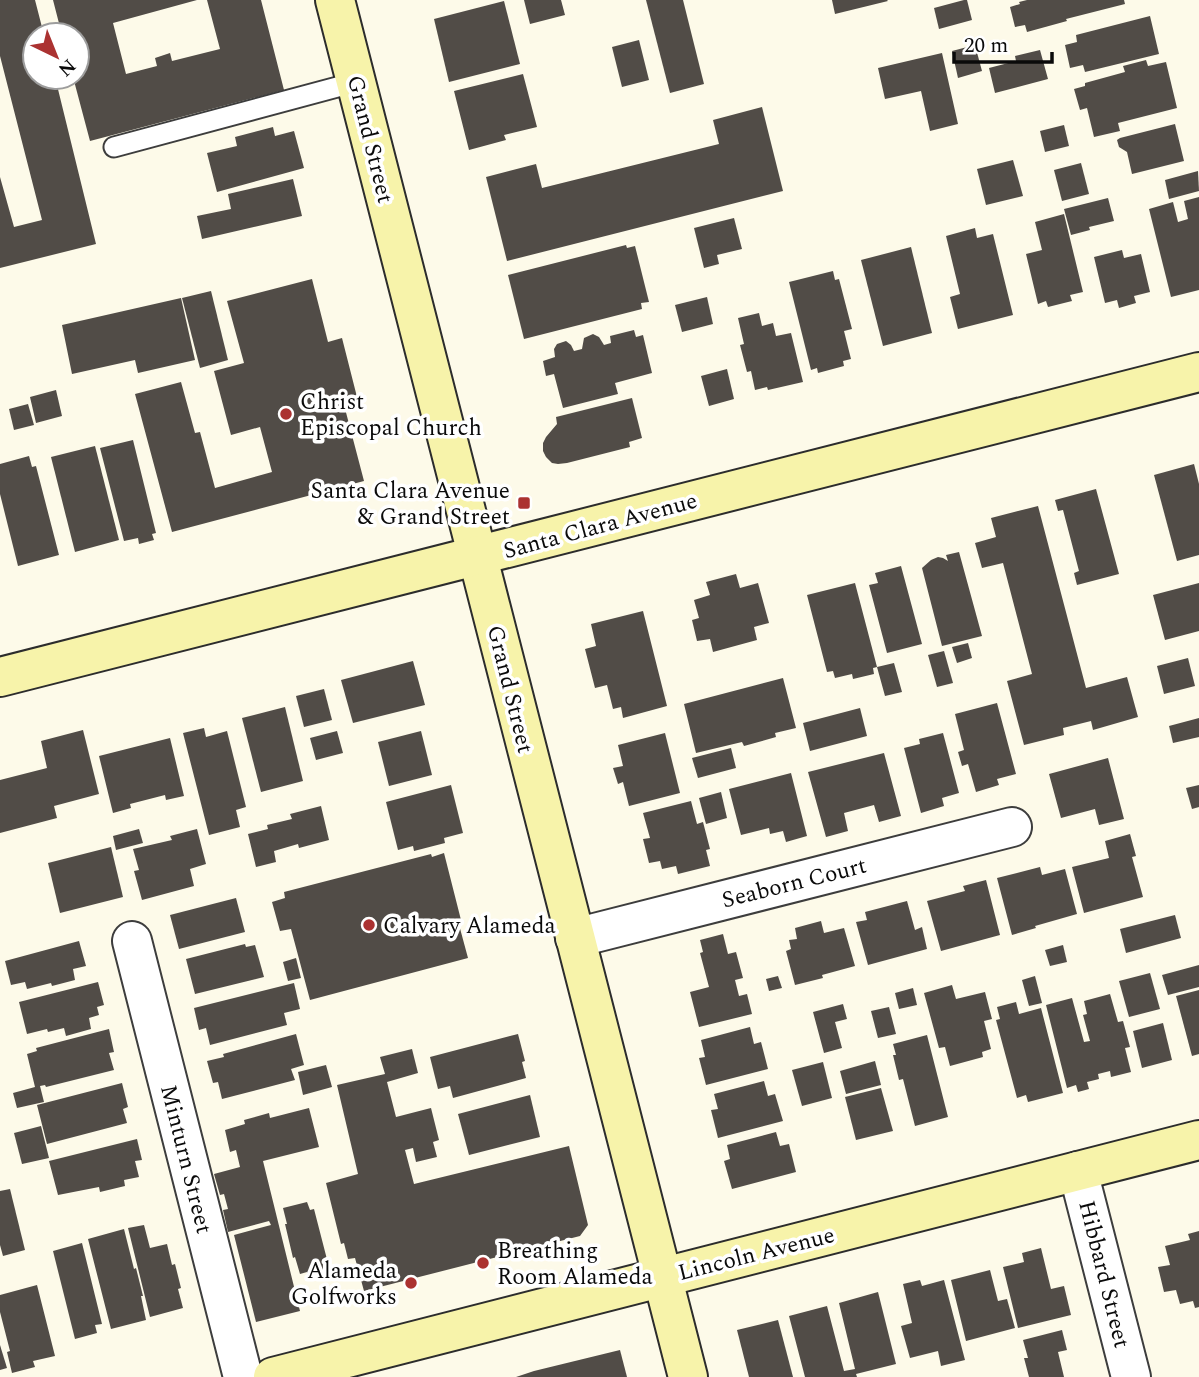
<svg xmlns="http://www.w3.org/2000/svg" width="1199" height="1377" viewBox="0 0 1199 1377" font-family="Spectral,serif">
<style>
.building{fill:#514c47}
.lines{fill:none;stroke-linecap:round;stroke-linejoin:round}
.lane-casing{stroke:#3d3d3d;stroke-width:23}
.street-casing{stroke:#3d3d3d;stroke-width:42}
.secondary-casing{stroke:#2c2c2c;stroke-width:42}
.lane{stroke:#fff;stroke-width:19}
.street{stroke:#fff;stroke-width:38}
.secondary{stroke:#f7f3aa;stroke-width:38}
.poi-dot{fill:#ab3231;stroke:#fff;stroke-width:2.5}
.labels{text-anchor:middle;stroke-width:7;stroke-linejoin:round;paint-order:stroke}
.street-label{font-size:23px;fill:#0a0a0a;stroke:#fff}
.poi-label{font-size:23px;fill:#0a0a0a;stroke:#fff;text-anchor:start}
</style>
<rect width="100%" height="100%" fill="#fdfae9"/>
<g class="building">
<polygon points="0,0 35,0 44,35 35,35 35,77 55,77 96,244 0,268 0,177 14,227 42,220 0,56"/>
<polygon points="53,0 197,0 113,23 126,74 157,66 155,58 170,53 172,61 220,49 207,0 261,0 284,90 90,141 73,77 77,77 77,35 62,35"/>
<polygon points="524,0 561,0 565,15 530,24"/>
<polygon points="646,0 683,0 704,84 670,93"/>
<polygon points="832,0 887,0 888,1 835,14"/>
<polygon points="964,0 967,0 972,20 939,29 934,8"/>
<polygon points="1027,0 1124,0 1125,4 1066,19 1067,21 1027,32 1025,25 1015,27 1010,7 1020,4 1019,2"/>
<polygon points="504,1 520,64 449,82 434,19"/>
<polygon points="1150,16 1159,54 1085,72 1083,65 1070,68 1065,45 1077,42 1076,35"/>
<polygon points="639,40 649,80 622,87 612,47"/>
<polygon points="975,45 982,71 958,78 952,51"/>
<polygon points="1040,50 1048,79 995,93 989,68 1016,61 1015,56"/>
<polygon points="942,53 958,124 930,131 921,91 885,99 878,68"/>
<polygon points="1146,60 1148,66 1166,62 1177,108 1118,123 1120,131 1094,137 1087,108 1080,110 1074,89 1085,86 1085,83 1125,72 1123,66"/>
<polygon points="523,74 537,127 504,135 506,140 469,150 454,91"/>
<polygon points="762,107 783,191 507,261 486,177 536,164 542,188 719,144 713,120"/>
<polygon points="1175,124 1184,161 1132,174 1127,152 1119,147 1117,140 1120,138"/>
<polygon points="1064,125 1069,146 1045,152 1040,131"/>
<polygon points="273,127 275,136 294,131 304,168 217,192 207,153 237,146 235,137"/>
<polygon points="1013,160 1023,196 986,205 977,169"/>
<polygon points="1081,163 1089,194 1062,201 1054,170"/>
<polygon points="1198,171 1199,191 1169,199 1165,180"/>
<polygon points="293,179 302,216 202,239 197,216 231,209 228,194"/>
<polygon points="1199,197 1199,290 1171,297 1149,209 1173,202 1178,222 1188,219 1184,201"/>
<polygon points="1108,198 1114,221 1089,227 1090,230 1071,235 1064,209"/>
<polygon points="1064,214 1083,292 1070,295 1072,301 1048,307 1046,301 1038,304 1026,254 1042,250 1035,222"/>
<polygon points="734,218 742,249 717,255 719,264 704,268 694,228"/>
<polygon points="975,228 977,238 993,234 1013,315 958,329 950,297 960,294 946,236"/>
<polygon points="626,245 627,248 635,246 649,302 641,303 642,309 524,339 508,275"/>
<polygon points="911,247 932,333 883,346 861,260"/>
<polygon points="1122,250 1124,258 1141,254 1150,292 1134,296 1136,303 1119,308 1117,300 1105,303 1094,257"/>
<polygon points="833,271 835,280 839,279 852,329 844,331 851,359 843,361 844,366 818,373 817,368 811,370 789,282"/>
<polygon points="312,279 328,342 342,338 357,397 343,401 364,481 172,532 135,394 181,382 195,433 200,432 215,488 272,472 260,427 231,435 214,371 244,363 227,301"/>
<polygon points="211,291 228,360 200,368 182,298"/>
<polygon points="707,297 713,324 682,332 675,305"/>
<polygon points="181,298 195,360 138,373 135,360 72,374 62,325"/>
<polygon points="759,313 762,326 773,323 776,336 791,333 803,382 768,390 767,387 755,390 751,371 747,372 740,345 744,344 738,318"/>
<polygon points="634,330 636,337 643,335 652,373 615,383 618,394 563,408 554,374 546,376 543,361 555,357 554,349 557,344 566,341 571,345 574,351 582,349 584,338 593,334 599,337 604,345 611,343 610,336"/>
<polygon points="727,369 734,399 709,406 701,376"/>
<polygon points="56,390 62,416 36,423 30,397"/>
<polygon points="632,398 642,438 629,442 630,447 567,463 558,464 552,463 546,457 543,451 543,443 546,437 557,424 556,417"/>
<polygon points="28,404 34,425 14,430 9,409"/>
<polygon points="133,440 156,533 152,534 154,540 139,544 138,538 124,541 100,448"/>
<polygon points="95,446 119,540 75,552 51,457"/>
<polygon points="29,456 32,467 36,466 59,555 18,566 0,494 0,464"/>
<polygon points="1194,464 1199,484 1199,555 1177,561 1154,475"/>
<polygon points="1096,489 1119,574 1077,585 1074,573 1079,571 1063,510 1058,511 1055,500"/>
<polygon points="1038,506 1086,688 1127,677 1138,717 1093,730 1091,721 1063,728 1064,735 1024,745 1007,681 1032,674 1003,563 982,568 975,543 996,537 991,518"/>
<polygon points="959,552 982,636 942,646 922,568 931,560 938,557 943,558 948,561 946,555"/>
<polygon points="901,566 922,644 887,653 869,585 878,583 875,573"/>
<polygon points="736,574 740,588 758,583 769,623 754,627 757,640 713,652 710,639 697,641 692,620 699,618 694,600 710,595 706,582"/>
<polygon points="855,583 877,667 894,663 902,692 885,696 877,667 873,668 874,674 853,679 852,674 835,678 833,671 827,672 807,595"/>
<polygon points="1199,583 1199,631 1165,640 1153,595"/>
<polygon points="643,611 667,706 623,718 621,707 613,709 607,685 595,688 585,649 596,646 591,624"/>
<polygon points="968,643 972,658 957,663 952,647"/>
<polygon points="944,651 953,683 937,687 928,655"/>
<polygon points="1188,658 1195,686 1164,694 1157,666"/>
<polygon points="413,661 425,705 353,723 341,680"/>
<polygon points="783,678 796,728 775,733 776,737 744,746 742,742 696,753 684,704"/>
<polygon points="324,689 332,720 304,727 296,696"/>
<polygon points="997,703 1016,774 997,779 999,785 976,792 968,764 962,766 958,752 964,750 955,714"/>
<polygon points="285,707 303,781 261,792 242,718"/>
<polygon points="860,708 867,736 810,751 803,723"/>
<polygon points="1199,718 1199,737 1173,743 1169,726"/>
<polygon points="204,728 206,737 227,731 246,807 236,810 240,827 209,835 183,733"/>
<polygon points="83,730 99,794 54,806 57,818 0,833 0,780 47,768 41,741"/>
<polygon points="337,731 343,753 316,760 310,738"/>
<polygon points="421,731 432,775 389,786 378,742"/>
<polygon points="665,733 680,793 629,806 623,782 618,784 613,768 623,766 618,745"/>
<polygon points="943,733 959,793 942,798 944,806 921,813 904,748 920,744 919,739"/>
<polygon points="170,738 184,796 166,800 165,795 130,804 131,808 113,813 99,756"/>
<polygon points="731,748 736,768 698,778 692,758"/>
<polygon points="884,753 901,816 879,822 874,805 844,813 848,831 826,837 808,772"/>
<polygon points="1108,758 1124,819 1099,825 1095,809 1061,818 1049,774"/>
<polygon points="791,773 807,836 786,842 783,831 770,834 769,828 741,835 729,789"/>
<polygon points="451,785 463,833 444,838 445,843 414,851 413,846 398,850 386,802"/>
<polygon points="1199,785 1199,807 1192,809 1186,788"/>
<polygon points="721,792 727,818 706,824 699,798"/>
<polygon points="691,801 697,824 703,822 710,849 706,850 710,866 678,874 676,866 662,869 660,861 649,863 643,839 650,838 643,813"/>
<polygon points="321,806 329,840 299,848 298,844 274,851 276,862 256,867 248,834 268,829 267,825 292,819 290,814"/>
<polygon points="139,829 143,843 116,850 113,836"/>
<polygon points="197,829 206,864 190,869 194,886 142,900 134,871 139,870 133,849 172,840 170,836"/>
<polygon points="1130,834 1136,856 1132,857 1143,897 1084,913 1072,867 1109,858 1105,841"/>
<polygon points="111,847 123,897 60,913 48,863"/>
<polygon points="444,853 461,920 458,921 468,958 310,1000 291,929 280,931 272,902 285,898 284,892 431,854 432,857"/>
<polygon points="1040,867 1042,875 1065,869 1077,914 1035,926 1036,928 1012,935 997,878"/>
<polygon points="986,880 1000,935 941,951 927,901 965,891 963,886"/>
<polygon points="236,898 245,932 179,949 170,915"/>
<polygon points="907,901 915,930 922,927 927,949 868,965 856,922 867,920 865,912"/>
<polygon points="1175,915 1181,938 1126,953 1120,929"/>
<polygon points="821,921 824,933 844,928 855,966 822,975 823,978 795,985 786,951 791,949 789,940 797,939 795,928"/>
<polygon points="723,934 728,954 736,952 743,978 735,980 739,996 747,994 752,1014 699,1027 690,992 709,987 700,953 703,952 700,940"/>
<polygon points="79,941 86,966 73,969 75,980 52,986 51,983 27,989 25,982 11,985 5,961"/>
<polygon points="245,944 246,947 255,945 264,977 195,994 186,959"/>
<polygon points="1063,945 1067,962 1050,966 1045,950"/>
<polygon points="296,958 301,978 288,981 283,962"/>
<polygon points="1199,965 1199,987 1168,995 1162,975"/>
<polygon points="1150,973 1160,1009 1129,1017 1119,981"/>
<polygon points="778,976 782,988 769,991 766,979"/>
<polygon points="1035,976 1042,1003 1029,1006 1022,980"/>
<polygon points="98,982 104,1005 97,1007 99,1015 89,1018 91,1029 66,1036 64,1028 48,1032 47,1029 27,1034 19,1002"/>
<polygon points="294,983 300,1009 284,1013 287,1025 210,1045 206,1028 199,1030 194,1008"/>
<polygon points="952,985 956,999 985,992 992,1019 984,1021 991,1049 982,1052 983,1057 950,1066 945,1047 939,1048 924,993"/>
<polygon points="913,988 917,1005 899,1009 895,993"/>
<polygon points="1199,990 1199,1054 1192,1056 1176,996"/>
<polygon points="1110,994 1118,1022 1123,1021 1130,1047 1125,1048 1131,1072 1111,1077 1110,1071 1098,1074 1099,1079 1087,1082 1089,1089 1078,1092 1076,1085 1067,1088 1046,1005 1072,998 1084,1042 1090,1041 1083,1015 1087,1014 1084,1001"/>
<polygon points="1016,1002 1019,1014 1041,1008 1063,1093 1028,1102 1026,1095 1017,1098 996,1020 1000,1019 997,1007"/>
<polygon points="843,1004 847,1019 835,1022 842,1048 824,1053 813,1012"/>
<polygon points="889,1007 896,1034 878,1038 871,1011"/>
<polygon points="1163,1023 1172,1060 1142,1068 1133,1031"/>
<polygon points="750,1027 754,1044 761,1042 768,1069 706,1085 699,1058 705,1057 701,1040"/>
<polygon points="109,1029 114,1052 109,1053 114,1070 46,1087 45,1085 40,1086 44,1102 17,1108 13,1093 35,1087 27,1054 37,1051 36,1048"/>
<polygon points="296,1034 304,1065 291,1069 295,1080 222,1099 218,1082 213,1083 207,1061 224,1057 223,1054"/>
<polygon points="518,1034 525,1061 522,1062 526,1078 453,1098 450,1086 438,1089 430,1057"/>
<polygon points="927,1035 948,1117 915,1126 903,1079 899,1080 893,1055 896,1055 893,1044"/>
<polygon points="412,1049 418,1073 387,1082 396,1117 431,1108 439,1140 433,1142 437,1157 416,1162 413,1148 405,1150 414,1184 569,1146 588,1225 580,1236 364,1291 355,1258 348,1259 344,1243 341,1244 326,1183 358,1174 337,1085 385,1074 380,1057"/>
<polygon points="875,1061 881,1085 846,1094 840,1071"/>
<polygon points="823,1062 832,1098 802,1106 792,1070"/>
<polygon points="326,1065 332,1087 303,1095 298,1072"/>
<polygon points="764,1081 768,1096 775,1094 783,1121 718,1138 711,1110 718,1109 714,1094"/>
<polygon points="122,1083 128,1107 123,1109 127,1123 47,1144 37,1105"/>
<polygon points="881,1088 893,1131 856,1140 845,1097"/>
<polygon points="530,1095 540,1137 469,1155 458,1114"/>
<polygon points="309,1108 319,1147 263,1161 300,1311 256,1322 234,1235 271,1225 269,1221 228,1232 223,1210 228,1209 224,1194 220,1195 214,1174 240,1167 236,1150 230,1152 225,1130 245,1124 244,1120 269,1113 270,1118"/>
<polygon points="41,1126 49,1158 22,1164 14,1133"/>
<polygon points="776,1132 780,1146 789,1144 796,1172 732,1189 724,1161 730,1159 727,1145"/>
<polygon points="137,1139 142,1160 135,1161 139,1177 124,1180 125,1186 100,1192 99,1187 58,1195 49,1161"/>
<polygon points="10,1189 25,1250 3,1256 0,1245 0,1191"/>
<polygon points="307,1202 310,1210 314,1209 330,1271 308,1276 307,1272 300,1274 295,1257 293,1258 285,1224 287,1224 283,1208"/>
<polygon points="144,1225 150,1248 167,1244 172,1265 175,1264 181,1288 178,1289 183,1308 150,1317 128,1228"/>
<polygon points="124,1229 134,1269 136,1268 143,1296 141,1296 146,1320 111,1329 88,1239"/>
<polygon points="1199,1231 1199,1307 1195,1308 1193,1301 1180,1304 1176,1290 1164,1292 1158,1267 1170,1265 1165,1246 1190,1240 1188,1234"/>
<polygon points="82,1243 102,1324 95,1325 97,1333 75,1339 53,1251"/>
<polygon points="1041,1248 1051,1289 1064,1286 1071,1315 1018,1328 1003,1267 1024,1262 1022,1253"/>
<polygon points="990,1270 998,1301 1007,1299 1015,1328 966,1341 951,1280"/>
<polygon points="920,1280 922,1286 944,1280 965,1360 941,1366 938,1351 910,1358 901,1326 912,1323 903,1284"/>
<polygon points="37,1285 55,1356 33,1361 35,1367 12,1373 7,1352 10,1351 0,1312 0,1295"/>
<polygon points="878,1292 896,1364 856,1374 857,1377 805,1377 789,1316 827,1306 844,1371 855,1369 839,1303"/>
<polygon points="778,1320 793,1377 749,1377 737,1330"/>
<polygon points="1062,1330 1067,1350 1058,1352 1064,1377 1029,1377 1024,1358 1028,1358 1023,1340"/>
<polygon points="0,1345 7,1368 0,1370"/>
<polygon points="620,1350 627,1377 516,1377 534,1371"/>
</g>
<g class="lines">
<g class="lane-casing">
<polyline id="lane" points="114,147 356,82"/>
</g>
<g class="street-casing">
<g id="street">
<polyline points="575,938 1012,827"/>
<polyline points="132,941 243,1377"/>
<polyline points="1078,1171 1131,1377"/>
</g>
</g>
<g class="secondary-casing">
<g id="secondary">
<polyline points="335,0 688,1377"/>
<polyline points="0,677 1199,372"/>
<polyline points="273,1377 1199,1140"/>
</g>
</g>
<use href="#lane" class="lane"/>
<use href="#street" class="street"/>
<use href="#secondary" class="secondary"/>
</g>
<g class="poi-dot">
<circle cx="286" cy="414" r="7"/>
<rect x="517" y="496" width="14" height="14" rx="3.5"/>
<circle cx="369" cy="925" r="7"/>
<circle cx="483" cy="1263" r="7"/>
<circle cx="411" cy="1283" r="7"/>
</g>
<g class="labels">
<g class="street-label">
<text transform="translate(371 139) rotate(76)" y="8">Grand Street</text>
<text transform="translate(600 525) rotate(-15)" y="8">Santa Clara Avenue</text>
<text transform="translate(511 689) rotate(76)" y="8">Grand Street</text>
<text transform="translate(794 882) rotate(-14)" y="8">Seaborn Court</text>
<text transform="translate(187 1159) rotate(76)" y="8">Minturn Street</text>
<text transform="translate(756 1253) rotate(-14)" y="8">Lincoln Avenue</text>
<text transform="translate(1105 1274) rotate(76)" y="8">Hibbard Street</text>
</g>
<g class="poi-label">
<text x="300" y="409">Christ<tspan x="300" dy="26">Episcopal Church</tspan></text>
<text x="510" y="498" text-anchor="end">Santa Clara Avenue<tspan x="510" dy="26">&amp; Grand Street</tspan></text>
<text x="383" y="933">Calvary Alameda</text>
<text x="497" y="1258">Breathing<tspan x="497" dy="26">Room Alameda</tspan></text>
<text x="397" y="1278" text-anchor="end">Alameda<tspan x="397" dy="26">Golfworks</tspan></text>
</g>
</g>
<g transform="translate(56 56) rotate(137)"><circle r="33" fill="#ffffff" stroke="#9d9d9d" stroke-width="2"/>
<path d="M0-5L12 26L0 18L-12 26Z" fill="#ab3231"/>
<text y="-10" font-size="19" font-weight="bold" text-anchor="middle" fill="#0a0a0a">N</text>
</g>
<path d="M954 52v10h98v-10" fill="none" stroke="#0a0a0a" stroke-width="3.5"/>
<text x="964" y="52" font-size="21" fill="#0a0a0a" stroke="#ffffff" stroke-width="5" paint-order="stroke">20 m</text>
</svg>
